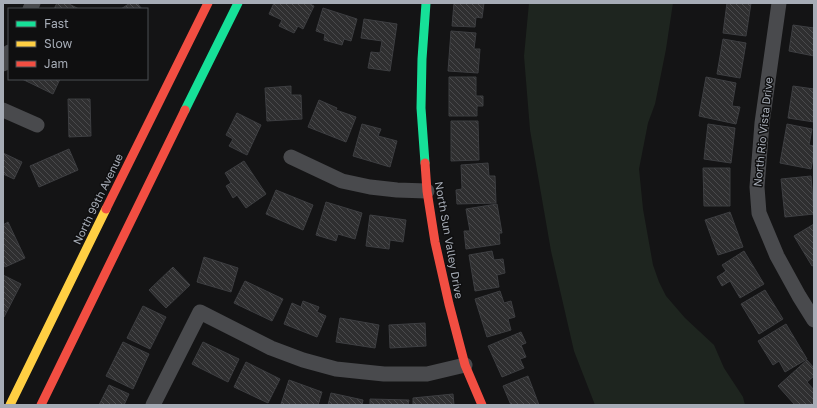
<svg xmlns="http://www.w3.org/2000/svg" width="817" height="408" viewBox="0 0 817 408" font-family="'Golos Text',sans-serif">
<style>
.grass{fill:#1e251f}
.building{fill:url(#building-back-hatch);stroke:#3d3e41}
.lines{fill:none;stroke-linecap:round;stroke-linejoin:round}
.street{stroke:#494a4d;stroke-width:15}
.fast{stroke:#16e098;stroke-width:9}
.slow{stroke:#ffcf43;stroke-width:9}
.jam{stroke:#f24e42;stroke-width:9}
.labels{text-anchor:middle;stroke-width:3;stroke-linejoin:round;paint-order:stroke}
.street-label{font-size:11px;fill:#a6acb6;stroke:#0f0f10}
</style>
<defs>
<pattern id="building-back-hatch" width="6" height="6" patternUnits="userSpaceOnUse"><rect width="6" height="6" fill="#2f2f30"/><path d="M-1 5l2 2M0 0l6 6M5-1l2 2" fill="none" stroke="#4a4a4c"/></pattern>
</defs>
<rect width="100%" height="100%" fill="#141415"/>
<polygon class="grass" points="529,3 673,3 666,49 655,104 648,123 639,169 643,209 653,265 659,282 666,296 685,318 714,345 724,368 743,397 745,405 595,405 574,351 551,251 530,130 524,56"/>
<g class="building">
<polygon points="57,3 67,3 79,9 54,9"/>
<polygon points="130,3 137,3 142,9 121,9"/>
<polygon points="274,3 308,3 314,6 303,29 298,26 294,33 279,26 282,20 269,14"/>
<polygon points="454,3 484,3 482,18 476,17 475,27 452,26"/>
<polygon points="727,3 751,3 746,36 723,33"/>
<polygon points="323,8 357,19 351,41 344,39 342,45 324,40 325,34 316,31"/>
<polygon points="364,19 397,24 390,71 368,68 371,52 380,53 382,41 361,38"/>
<polygon points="793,25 814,28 814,56 789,51"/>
<polygon points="451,31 476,33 474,49 480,49 478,73 448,71"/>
<polygon points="723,39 746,43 740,78 717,74"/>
<polygon points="449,77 476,77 476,96 483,96 483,106 477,106 477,116 449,116"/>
<polygon points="706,77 736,83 732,106 740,107 736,124 699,116"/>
<polygon points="22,79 60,79 53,94"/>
<polygon points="291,86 291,95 301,95 302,119 267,121 265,88"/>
<polygon points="793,86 814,89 814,122 788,118"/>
<polygon points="68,99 90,99 91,136 69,137"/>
<polygon points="319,100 337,108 336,110 356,117 346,142 308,127"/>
<polygon points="237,113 261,125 247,155 229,146 233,139 226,135"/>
<polygon points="451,121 478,121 479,160 451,161"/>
<polygon points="362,124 381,129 378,136 397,141 390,167 353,156"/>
<polygon points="708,124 735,128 731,163 704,159"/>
<polygon points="787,124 812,129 809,145 814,146 814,153 811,169 780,163"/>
<polygon points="69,149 78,170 39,187 30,166"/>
<polygon points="3,153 22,162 14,179 3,174"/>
<polygon points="244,161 266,194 246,208 237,195 233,198 226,186 231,183 225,173"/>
<polygon points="488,163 489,176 495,176 496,203 457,204 456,190 462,189 461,165"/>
<polygon points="703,168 730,168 730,206 704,206"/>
<polygon points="811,176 814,214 785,217 781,179"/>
<polygon points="276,190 313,205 303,230 266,214"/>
<polygon points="326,202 362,213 355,239 338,234 336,241 316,235"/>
<polygon points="497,204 502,233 499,233 500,244 466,249 464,231 470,231 466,209"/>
<polygon points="730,212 743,247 718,255 705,220"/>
<polygon points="370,215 406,220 403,242 390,240 389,249 366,246"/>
<polygon points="8,222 25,258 5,267 3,263 3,225"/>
<polygon points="814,224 814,265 812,266 794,236"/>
<polygon points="492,251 494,260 503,259 505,273 497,275 499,287 475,291 469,255"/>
<polygon points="744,251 764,284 740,298 730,281 722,286 717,277 726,271 722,265"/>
<polygon points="204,257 238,268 231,292 197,282"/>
<polygon points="173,267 190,285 166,308 149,290"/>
<polygon points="3,275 21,284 4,317 3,316"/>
<polygon points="245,281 283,299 272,321 234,303"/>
<polygon points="765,290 783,319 759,334 741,304"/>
<polygon points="500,291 504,303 511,301 515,317 508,319 511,330 487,337 475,299"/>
<polygon points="303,301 319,307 317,312 326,316 317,337 284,324 292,303 301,307"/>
<polygon points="143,306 166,317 150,349 127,338"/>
<polygon points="340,318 379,325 375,348 336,342"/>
<polygon points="425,323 426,346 390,348 389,325"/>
<polygon points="786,324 807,359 785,372 779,361 773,365 758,341"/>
<polygon points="521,332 526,343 521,345 526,357 520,359 524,368 502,377 488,346"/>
<polygon points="123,342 149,354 133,389 106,376"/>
<polygon points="203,342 239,359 228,382 192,364"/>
<polygon points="807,360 814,368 814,376 807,382 814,390 814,405 795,405 778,386"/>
<polygon points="246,362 280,379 268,403 234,387"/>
<polygon points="528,376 539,405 511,405 503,386"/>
<polygon points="289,380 322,392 318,405 284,405 281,404"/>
<polygon points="109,385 129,394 124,405 99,405"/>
<polygon points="331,393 363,400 362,405 328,405"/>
<polygon points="453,394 454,405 413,405 413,398"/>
<polygon points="370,399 409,400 408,405 370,405"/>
</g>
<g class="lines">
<g class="street">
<polyline points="779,3 762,123 757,187 759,213 777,256 799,296 814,320"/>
<polyline points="30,9 33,3"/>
<polyline points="3,64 9,52"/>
<polyline points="3,110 37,125"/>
<polyline points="291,157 342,181 370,187 397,190 427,191"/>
<polyline points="153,405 200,312 271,348 303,360 336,369 384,374 427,374 465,365"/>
</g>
<g class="fast">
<polyline points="185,110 238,3"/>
<polyline points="425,163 421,108 422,59 426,3"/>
</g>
<polyline class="slow" points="10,405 106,209"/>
<g class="jam">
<polyline points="425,163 427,191 435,242 449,304 465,365 482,405"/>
<polyline points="106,209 208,3"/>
<polyline points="41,405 185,110"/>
</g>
</g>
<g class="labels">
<g class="street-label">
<text transform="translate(763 132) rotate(-84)" y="4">North Rio Vista Drive</text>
<text transform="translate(98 199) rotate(-64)" y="4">North 99th Avenue</text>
<text transform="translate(449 240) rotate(80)" y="4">North Sun Valley Drive</text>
</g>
</g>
<rect width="817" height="408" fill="none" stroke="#a6acb6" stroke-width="8"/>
<rect x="8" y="8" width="140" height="72" fill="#0f0f10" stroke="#4b4e52"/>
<rect x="16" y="21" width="20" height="6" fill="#16e098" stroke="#4b4e52"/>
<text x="44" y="28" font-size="12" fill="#a6acb6">Fast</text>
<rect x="16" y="41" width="20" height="6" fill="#ffcf43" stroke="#4b4e52"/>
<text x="44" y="48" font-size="12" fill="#a6acb6">Slow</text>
<rect x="16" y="61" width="20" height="6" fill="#f24e42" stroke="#4b4e52"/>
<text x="44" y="68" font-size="12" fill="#a6acb6">Jam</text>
</svg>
